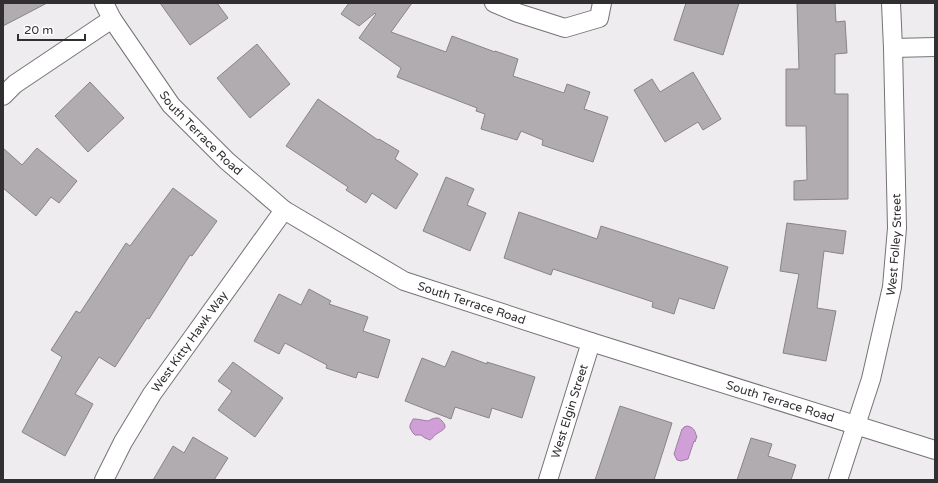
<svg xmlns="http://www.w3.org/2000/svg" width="938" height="483" viewBox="0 0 938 483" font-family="'Varela Round',sans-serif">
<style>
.water{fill:#d09fd7;stroke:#a07da5}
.building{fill:#b0acb0;stroke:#888588}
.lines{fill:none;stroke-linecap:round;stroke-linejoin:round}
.minor-casing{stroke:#757376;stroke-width:20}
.minor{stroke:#fff;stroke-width:18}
.labels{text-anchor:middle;stroke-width:3;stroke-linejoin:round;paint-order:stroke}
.street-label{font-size:12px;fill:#312f31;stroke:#fff}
</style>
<rect width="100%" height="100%" fill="#efecf0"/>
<g class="water">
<path d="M436,418C440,418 439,418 442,421C450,429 440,431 435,435C433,437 432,439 430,440L425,438L421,435H415L413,433L410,428V425L413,419H416L428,421L432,419Z"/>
<path d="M687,426C693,427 695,430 696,435L697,436L695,442L694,441L688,459L681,461L677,460L674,454L682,429H683L684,427Z"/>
</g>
<g class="building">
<polygon points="3,3 47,3 3,26"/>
<polygon points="160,3 217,3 228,18 190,45"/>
<polygon points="349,3 412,3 391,32 446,52 452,36 495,52 495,51 518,59 513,76 564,93 567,84 590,92 584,109 608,117 593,162 542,145 543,140 521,131 517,140 481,129 485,114 476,111 477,108 397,77 401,68 359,38 376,14 375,13 359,26 341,14"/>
<polygon points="686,3 739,3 723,55 674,40"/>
<polygon points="797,3 835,3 836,22 845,21 847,53 835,54 835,94 848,94 848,199 794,200 794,181 807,180 806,126 786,126 786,69 799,69"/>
<polygon points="257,44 290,84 250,118 217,78"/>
<polygon points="693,72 721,119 703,130 698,122 665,142 634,90 652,79 660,92"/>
<polygon points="90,82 124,118 88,152 55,116"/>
<polygon points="318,99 378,140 379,139 399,151 395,159 418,174 396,209 372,193 366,203 346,190 348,187 286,146"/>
<polygon points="3,148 22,165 37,148 77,181 59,203 51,197 36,216 3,188"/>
<polygon points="446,177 474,189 467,205 486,213 470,251 423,231"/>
<polygon points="173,188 217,221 192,256 190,255 149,319 147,318 115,367 99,357 75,394 93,404 65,456 22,432 62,357 51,350 76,311 80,313 126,243 130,246"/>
<polygon points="519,212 597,239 601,226 728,267 714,309 679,298 674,314 652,307 653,302 553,269 551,275 504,258"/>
<polygon points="787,223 846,231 843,254 824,251 817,308 836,311 826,361 783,353 799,274 780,271"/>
<polygon points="309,289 331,301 329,304 368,317 363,331 390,340 378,378 358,372 356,378 326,368 327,365 285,343 279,354 254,341 279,294 301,305"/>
<polygon points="452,351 487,364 487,362 535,377 522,418 492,408 489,418 455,407 451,419 405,401 422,358 445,367"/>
<polygon points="233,362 283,398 255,437 218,410 232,391 218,381"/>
<polygon points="620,406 672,423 654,480 595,480"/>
<polygon points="193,437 228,458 214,480 153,480 173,446 184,453"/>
<polygon points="751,438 772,444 768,456 796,465 791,480 737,480"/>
</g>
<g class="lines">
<g class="minor-casing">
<g id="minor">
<path id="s1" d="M104,3L112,19L171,105L227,161L284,210L404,281L591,342L935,450"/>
<polyline points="494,3 518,13 565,28 599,18 602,3"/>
<polyline points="893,48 935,47"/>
<polyline points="3,96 15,84 112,19"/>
<path id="s2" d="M104,480L123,442L152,394L284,210"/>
<path id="s3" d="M548,480L591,342"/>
<path id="s4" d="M838,480L871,379L892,287L897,228L893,48L891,3"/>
</g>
</g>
<use href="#minor" class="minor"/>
</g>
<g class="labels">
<g class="street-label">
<text dy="4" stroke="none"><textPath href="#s1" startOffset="163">South Terrace Road</textPath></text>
<text dy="4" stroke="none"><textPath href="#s4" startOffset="243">West Folley Street</textPath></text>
<text dy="4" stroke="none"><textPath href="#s1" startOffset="487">South Terrace Road</textPath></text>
<text dy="4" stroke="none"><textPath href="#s2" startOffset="163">West Kitty Hawk Way</textPath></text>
<text dy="4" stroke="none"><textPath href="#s1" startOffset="811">South Terrace Road</textPath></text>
<text dy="4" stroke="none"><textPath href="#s3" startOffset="72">West Elgin Street</textPath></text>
</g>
</g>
<rect width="938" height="483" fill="none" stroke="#312f31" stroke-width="8"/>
<path d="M18 34v6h67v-6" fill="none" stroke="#312f31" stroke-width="2"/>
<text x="24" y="34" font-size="12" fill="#312f31" stroke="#ffffff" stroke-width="3" paint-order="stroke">20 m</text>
</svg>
